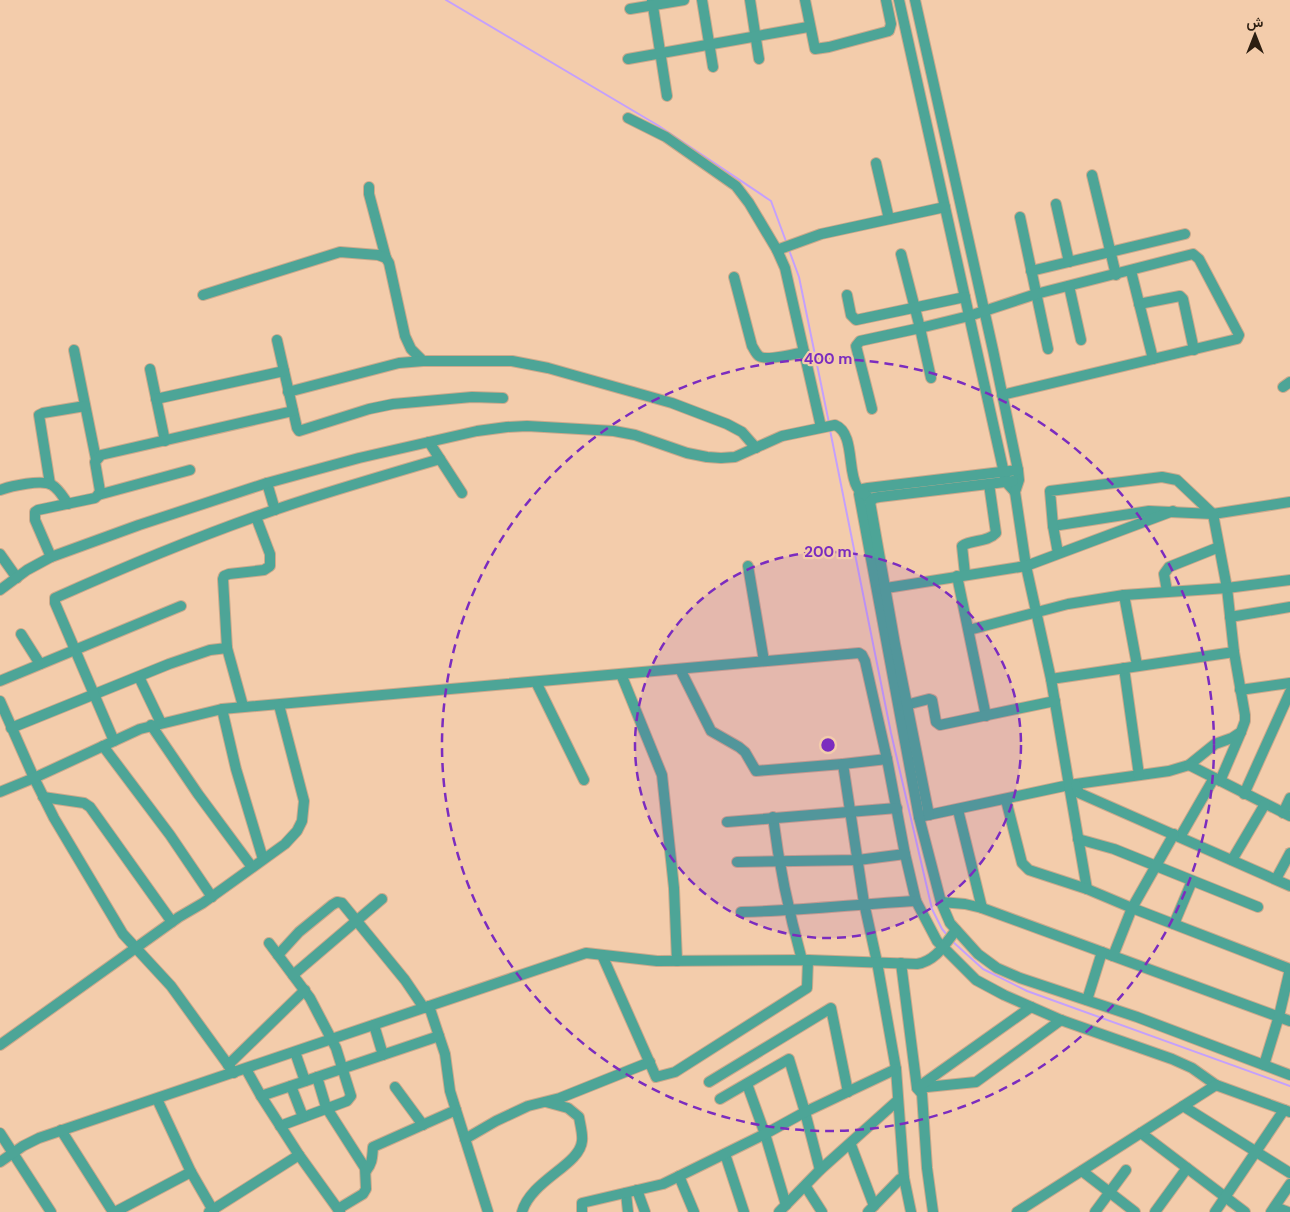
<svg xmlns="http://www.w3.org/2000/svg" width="1290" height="1212" viewBox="0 0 1290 1212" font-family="'DM Sans',Vazirmatn,sans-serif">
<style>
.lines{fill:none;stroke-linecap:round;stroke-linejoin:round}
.stream{stroke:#c5a0fc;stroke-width:2}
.minor-casing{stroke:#cba98c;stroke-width:12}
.minor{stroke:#4da597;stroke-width:10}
.ring{fill:none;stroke:#7b2cbf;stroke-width:2.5;stroke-dasharray:9 6}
.centre{fill:#7b2cbf;stroke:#f3ccab;stroke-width:2.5}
.ring-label{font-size:15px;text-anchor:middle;font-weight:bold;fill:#7b2cbf;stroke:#f3ccab;stroke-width:4.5;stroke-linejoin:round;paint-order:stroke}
</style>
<rect width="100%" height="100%" fill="#f3ccab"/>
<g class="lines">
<g class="stream">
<polyline points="446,0 659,126 771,201 787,244"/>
<polyline points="789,250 799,277 829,423"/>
<polyline points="830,430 891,733 932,909 942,929 947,935"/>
<polyline points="952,941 983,969 1027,991 1290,1086"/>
</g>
<g class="minor-casing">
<g id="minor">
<polyline points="652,0 667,96"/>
<polyline points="702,0 713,67"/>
<polyline points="750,0 759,59"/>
<polyline points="805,0 815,49 829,47 889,31 891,24 886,0"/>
<polyline points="899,0 1006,482 1015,492"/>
<polyline points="915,0 993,350 1018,470 1019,480 1015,492 1026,566 1051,679 1069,785 919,817"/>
<polyline points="630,9 684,0"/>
<polyline points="628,59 808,27"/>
<polyline points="628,118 666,137 736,186 749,203 777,250 785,268 821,427"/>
<polyline points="876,163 889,219"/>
<polyline points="1092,175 1116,275"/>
<polyline points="369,187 369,194 386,258"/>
<polyline points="1056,204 1069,262"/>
<polyline points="1020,217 1048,349"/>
<polyline points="777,250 821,234 945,207"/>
<polyline points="901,254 920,328 969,316 1036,294 1193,254 1199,259 1239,335 1237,339 1002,395"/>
<polyline points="1031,271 1185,234"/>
<polyline points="1131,271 1153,359"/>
<path d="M734,277L752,346C754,349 756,354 759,356C765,361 795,354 804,352"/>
<polyline points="1069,286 1081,340"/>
<polyline points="203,295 340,252 378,255 386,258 389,263 405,336 411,349 423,361"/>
<polyline points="847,295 851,315 856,320 965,297"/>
<polyline points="1139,304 1180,296 1183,299 1194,350"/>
<polyline points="277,340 297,428 299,431 369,409 393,404 472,397 503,398"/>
<polyline points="74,350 96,459"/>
<polyline points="150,369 165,441"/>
<polyline points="1283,387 1290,382"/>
<polyline points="288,392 399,363 423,361 512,361 548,368 672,403 727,424 742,432 756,448"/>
<polyline points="156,399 284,371"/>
<polyline points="872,409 856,346 860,341 920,328 931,378"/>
<polyline points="429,442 462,493"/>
<polyline points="1018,470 868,488 863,489 859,494 919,817 941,902 950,923 978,954 997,968 1020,978 1137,1017 1290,1075"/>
<polyline points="267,483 275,510"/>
<polyline points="50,484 39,415 43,413 85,406"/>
<path d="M0,490C11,486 42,479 52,485C59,489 63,497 68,504"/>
<polyline points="98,495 190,470"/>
<polyline points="1053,526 1149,511 1213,514 1290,502"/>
<polyline points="1058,553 1053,526 1050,491 1162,477 1177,480 1213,514 1227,588 1234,652 1245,715 1245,721 1241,732 1232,738 1215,744 1189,765 1169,771 1069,785 1087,889"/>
<polyline points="0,554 17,578"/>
<polyline points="51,557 35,520 35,512 38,510 95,498 98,495 100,491 95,462 101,455 293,411"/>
<polyline points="748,566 764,661"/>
<path d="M965,574L962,546C972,539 987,543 996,533L989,484"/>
<polyline points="957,576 986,716"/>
<polyline points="880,589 1026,566 1173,511"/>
<path d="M0,590L27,570L51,557L139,525L267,483L359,458L477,431L507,427L527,426L614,431L635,435L687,453L707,457L721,458L735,457L782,436L835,425C855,433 847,471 857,487C860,492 867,496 872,500"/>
<polyline points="1167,591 1164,574 1169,567 1219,547"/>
<polyline points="1124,595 1137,665"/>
<polyline points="1230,617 1290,607"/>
<polyline points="969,630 1068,604 1124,595 1227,588 1290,580"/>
<polyline points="21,634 40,664"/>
<polyline points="1124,668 1139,775"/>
<polyline points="680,669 711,731 739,747 745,752 756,771 843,764"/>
<polyline points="621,674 662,775 674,888 677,961"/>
<polyline points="139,677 161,723"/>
<polyline points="1051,679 1234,652"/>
<polyline points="0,681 181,606"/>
<polyline points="536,682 584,780"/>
<polyline points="1240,690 1290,683"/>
<polyline points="0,701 34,778 54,818 123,934 171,986 234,1073"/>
<polyline points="243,706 227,648 223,579 224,576 229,574 264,570 270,566 270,554 256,517"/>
<polyline points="902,706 929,699 932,700 936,722 940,725 1055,701"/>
<polyline points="222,709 236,769 263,859"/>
<polyline points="151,725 198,794 252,867"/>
<polyline points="11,728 169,664 210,650 227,648"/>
<path d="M114,741L55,603V598C140,560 227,524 317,496C358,483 399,471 440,459"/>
<polyline points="103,746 170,835 212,897"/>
<polyline points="887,759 843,764 864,903 877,962 896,1069 904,1178 911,1212"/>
<polyline points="1189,765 1290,816"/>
<polyline points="1220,781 1241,732"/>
<polyline points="1076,785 1079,793 1290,886"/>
<polyline points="0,792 34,778 140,729 222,709 859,653 862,655 865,661 887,759 905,854 916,901 937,941 976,980 1004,995 1061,1020 1172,1059 1192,1068 1216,1085 1290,1112"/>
<polyline points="1244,794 1290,692"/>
<polyline points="43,797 84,803 90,807 172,922"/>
<polyline points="1006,800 1022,863 1029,870 1087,889 1132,908 1290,969"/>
<polyline points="958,810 982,908"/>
<polyline points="1283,813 1290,798"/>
<polyline points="929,815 895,644 870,502 874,498 879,497 1013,481"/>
<path d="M773,817C779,866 789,913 802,960"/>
<polyline points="727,822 897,808"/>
<polyline points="1180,837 1214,778"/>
<polyline points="1078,839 1114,849 1258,907"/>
<polyline points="1232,860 1265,804"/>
<polyline points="737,862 858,860 905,854"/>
<polyline points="1276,879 1290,853"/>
<polyline points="941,902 965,904 982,908 1290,1021"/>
<path d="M741,912C800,911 858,904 916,901"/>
<polyline points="1174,924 1192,881"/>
<polyline points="269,943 310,998 336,1048 351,1096 347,1101 280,1126"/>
<polyline points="278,955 299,932 332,905 337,902 342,903 405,980 424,1008"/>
<polyline points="602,955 656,1077 675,1072 807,988 808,960"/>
<polyline points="1113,956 1132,908 1174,834"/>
<polyline points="901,963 917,1088 976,1082 1061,1020"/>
<polyline points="293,975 382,899"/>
<polyline points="1087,1000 1102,952"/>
<polyline points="429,1006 445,1054 450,1091 488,1212"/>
<polyline points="374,1025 383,1055"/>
<polyline points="0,1045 179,917 203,903 285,844 297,831 302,821 304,801 279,705"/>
<polyline points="295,1052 305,1081"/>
<polyline points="228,1065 305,990"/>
<polyline points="1264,1065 1279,1016 1290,969"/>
<polyline points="246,1069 261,1096 299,1155 340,1212"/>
<polyline points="317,1077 326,1107 365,1168 366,1189 363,1194 338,1209"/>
<polyline points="709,1082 831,1008 848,1092"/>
<polyline points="747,1084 765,1134 786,1205"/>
<polyline points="291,1086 303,1117"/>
<polyline points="395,1087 423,1125"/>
<polyline points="261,1096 439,1036"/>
<polyline points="157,1099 191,1172 214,1212"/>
<polyline points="720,1099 789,1059 805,1112 820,1170"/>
<polyline points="1183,1106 1290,1173"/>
<polyline points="61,1130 113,1212"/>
<polyline points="0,1133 51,1212"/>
<polyline points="1141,1133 1245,1212"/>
<polyline points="465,1139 496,1121 528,1106 560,1098 650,1062"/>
<polyline points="851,1145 874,1206"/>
<polyline points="725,1154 744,1212"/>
<path d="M0,1162L23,1146L39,1138L586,953L657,961L808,960L917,964C936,961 945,944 956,930"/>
<path d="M366,1171C373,1162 372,1157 373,1147L456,1110"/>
<polyline points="1082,1171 1135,1212"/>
<polyline points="679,1176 694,1212"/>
<polyline points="806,1187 822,1212"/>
<polyline points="637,1190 645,1212"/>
<polyline points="626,1193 628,1212"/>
<polyline points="1275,1207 1288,1212"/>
<polyline points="115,1212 191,1172"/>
<polyline points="209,1212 299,1155"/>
<path d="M522,1212C531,1180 580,1165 582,1141C583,1134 580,1124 579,1117L568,1108L546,1102"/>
<polyline points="582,1212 582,1203 663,1184 765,1134 805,1112 896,1069"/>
<polyline points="779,1212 820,1170 897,1101"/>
<polyline points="868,1212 900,1179 904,1178"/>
<polyline points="933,1212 927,1168 922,1094 917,1088 1031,1007"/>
<polyline points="1017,1212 1216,1085"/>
<polyline points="1095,1212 1126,1170"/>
<polyline points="1155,1212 1187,1168"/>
<polyline points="1215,1212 1284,1110"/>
<polyline points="1271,1212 1290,1184"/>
</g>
</g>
<use href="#minor" class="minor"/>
</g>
<circle cx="828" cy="745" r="193" fill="#7b2cbf" fill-opacity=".12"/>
<g class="ring">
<circle cx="828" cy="745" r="193"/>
<circle cx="828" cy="745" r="386"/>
</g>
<circle cx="828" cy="745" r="8" class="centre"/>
<g class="ring-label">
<text x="828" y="364">400 m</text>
<text x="828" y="557">200 m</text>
</g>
<g transform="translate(1255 35)" stroke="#f3ccab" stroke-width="4" paint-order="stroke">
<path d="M0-4L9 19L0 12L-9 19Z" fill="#2c1e11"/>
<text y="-8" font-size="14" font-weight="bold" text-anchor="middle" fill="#2c1e11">ش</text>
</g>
</svg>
